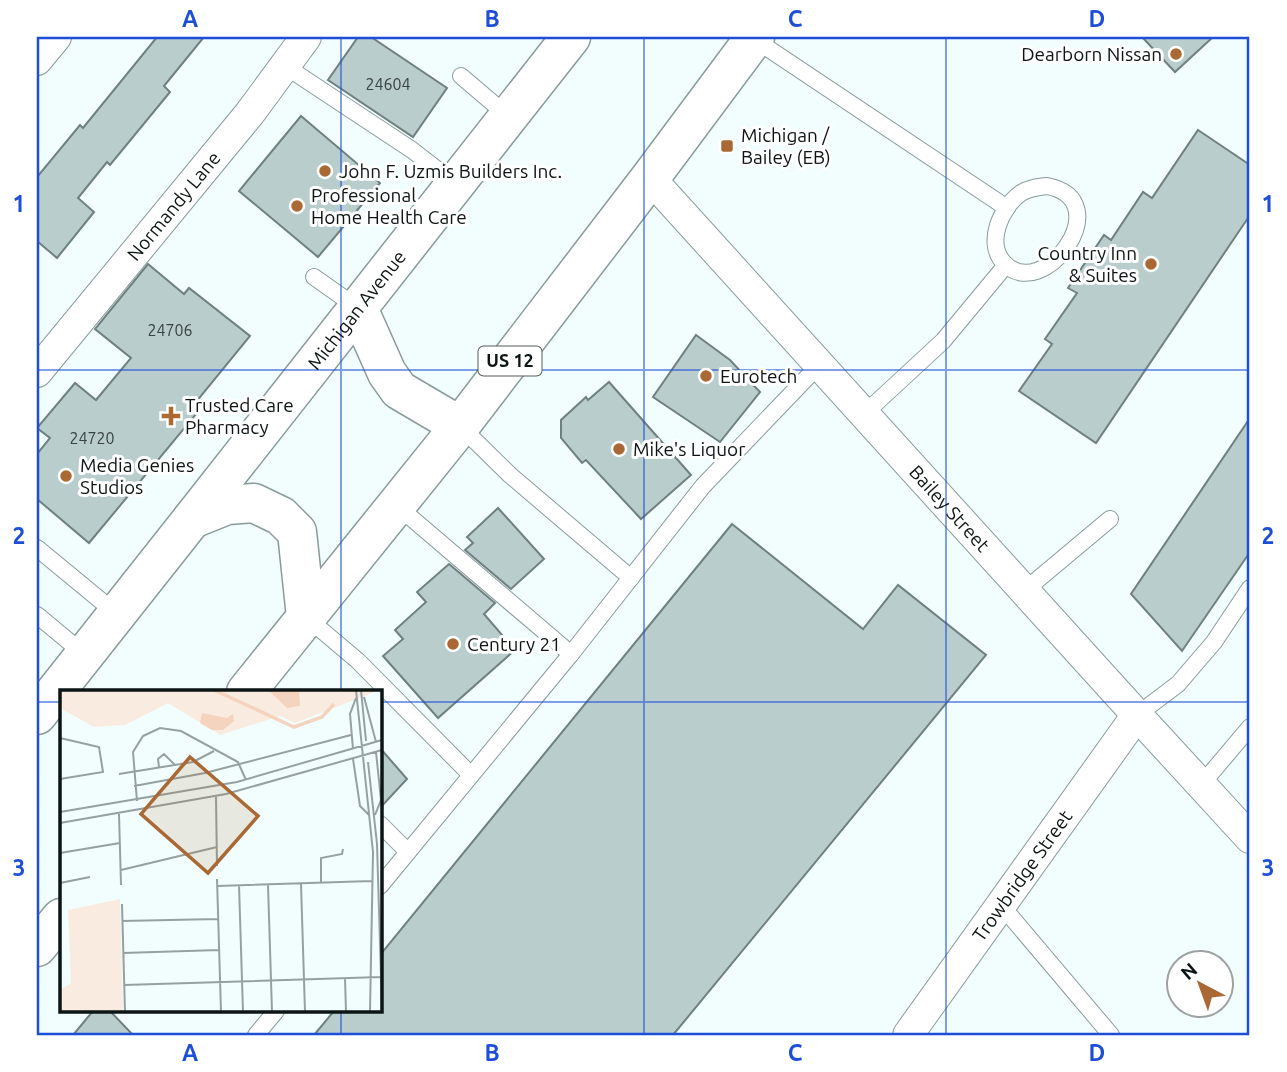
<svg xmlns="http://www.w3.org/2000/svg" width="1287" height="1072" viewBox="0 0 1287 1072" font-family="Ubuntu,sans-serif">
<style>
.building{fill:#bacdcd;stroke:#6f8081;stroke-width:2}
.lines{fill:none;stroke-linecap:round;stroke-linejoin:round}
.lane-casing{stroke:#889b9b;stroke-width:18}
.street-casing{stroke:#889b9b;stroke-width:32}
.primary-casing{stroke:#889b9b;stroke-width:41}
.lane{stroke:#fff;stroke-width:16}
.street{stroke:#fff;stroke-width:30}
.primary{stroke:#fff;stroke-width:38}
.grid{fill:none;stroke:#1d4ed8;stroke-width:2;stroke-opacity:0.55}
.poi-dot{fill:#aa6934;stroke:#fff;stroke-width:2.5}
.labels{text-anchor:middle;stroke-width:6;stroke-linejoin:round;paint-order:stroke}
.number-label{font-size:16px;fill:#384242}
.shield{fill:#fff;stroke:#565a5a;stroke-width:2}
.shield-label{font-size:18px;font-weight:bold;fill:#0d1414}
.poi-label{font-size:19px;fill:#0d1414;stroke:#fff;text-anchor:start}
.street-label{font-size:19px;fill:#0d1414;stroke:#fff}
.inset-river{fill:none;stroke:#f4d4be;stroke-width:3.5}
.inset-road{fill:none;stroke:#96a0a0;stroke-width:2}
.view{fill:#aa6934;fill-opacity:0.15;stroke:#aa6934;stroke-width:3.5}
.inset-edge{fill:none;stroke:#0d1414;stroke-width:3.5}
.neatline{fill:none;stroke:#1d4ed8;stroke-width:2.5}
.grid-label{font-size:23px;text-anchor:middle;font-weight:bold;fill:#1d4ed8}
</style>
<rect width="100%" height="100%" fill="#f2fefe"/>
<g class="building">
<polygon points="157,37 204,37 164,86 170,92 110,165 107,162 78,198 94,212 57,258 37,241 37,177 80,125 83,128"/>
<polygon points="358,37 371,37 447,88 413,137 328,80"/>
<polygon points="1142,37 1213,37 1175,72"/>
<polygon points="301,116 380,183 318,257 239,191"/>
<polygon points="1198,130 1250,165 1250,215 1096,443 1019,391 1052,344 1045,339 1077,293 1068,288 1104,235 1111,240 1143,192 1152,198"/>
<polygon points="148,264 184,294 189,288 250,336 191,408 197,413 89,543 37,499 37,454 50,438 37,428 75,383 96,400 131,358 95,329"/>
<polygon points="696,335 730,360 760,392 720,442 653,397"/>
<polygon points="609,382 691,475 641,519 586,460 582,463 561,438 561,420 586,397 588,400"/>
<polygon points="1250,418 1250,552 1182,651 1131,594"/>
<polygon points="498,508 544,559 511,589 465,550 473,543 467,537"/>
<polygon points="732,524 863,629 898,585 986,655 673,1035 314,1035 334,1011 380,1011 380,955"/>
<polygon points="449,564 495,603 484,614 515,650 438,718 383,656 403,639 395,630 426,602 417,592"/>
<polygon points="380,748 407,779 380,808"/>
<polygon points="93,1011 110,1011 133,1035 73,1035"/>
</g>
<g class="lines">
<g class="lane-casing">
<g id="lane">
<polyline points="754,39 1007,208"/>
<polyline points="285,66 412,150 456,184"/>
<polyline points="461,76 508,116"/>
<path d="M1047,186C1120,200 1043,305 1004,263C985,243 1001,207 1021,193C1029,188 1037,187 1047,186Z"/>
<polyline points="314,277 358,308"/>
<polyline points="864,414 943,341 1006,265"/>
<polyline points="460,426 510,475 631,578"/>
<polyline points="396,505 571,654"/>
<polyline points="37,548 117,614"/>
<polyline points="1024,591 1110,519"/>
<polyline points="37,615 84,654"/>
<polyline points="306,617 358,661 471,775"/>
<polyline points="1137,715 1178,684 1214,642 1250,588"/>
<polyline points="1201,785 1250,727"/>
<polyline points="380,824 408,852"/>
<polyline points="380,886 571,654 703,486 820,364"/>
<polyline points="1001,905 1111,1035"/>
<polyline points="256,1035 276,1011"/>
</g>
</g>
<g class="street-casing">
<g id="street">
<polyline points="37,60 56,37"/>
<path id="s1" d="M650,178L1137,715L1250,838"/>
<path id="s2" d="M37,372L250,113L306,37"/>
<path id="s3" d="M908,1035L1137,715"/>
</g>
</g>
<g class="primary-casing">
<g id="primary">
<polyline points="358,308 387,373 399,390 460,426"/>
<polyline points="192,519 227,505 254,503 281,516 297,532 306,617"/>
<polyline points="246,692 460,426 650,178 755,37"/>
<path id="s4" d="M37,715L192,519L571,37"/>
<polyline points="37,947 61,918"/>
</g>
</g>
<use href="#lane" class="lane"/>
<use href="#street" class="street"/>
<use href="#primary" class="primary"/>
</g>
<path class="grid" d="M341,37V692M644,37V1035M946,37V1035M37,370H1250M37,702H61M380,702H1250M341,1011V1035"/>
<g class="poi-dot">
<circle cx="1176" cy="54" r="7"/>
<rect x="720" y="139" width="14" height="14" rx="3.5"/>
<circle cx="325" cy="171" r="7"/>
<circle cx="297" cy="206" r="7"/>
<circle cx="1151" cy="264" r="7"/>
<circle cx="706" cy="376" r="7"/>
<path d="M167.5 405.5h7v7h7v7h-7v7h-7v-7h-7v-7h7z"/>
<circle cx="619" cy="449" r="7"/>
<circle cx="66" cy="476" r="7"/>
<circle cx="453" cy="644" r="7"/>
</g>
<g class="labels">
<g class="number-label">
<text x="388" y="90">24604</text>
<text x="170" y="336">24706</text>
<text x="92" y="444">24720</text>
</g>
<rect class="shield" x="478.5" y="346.5" width="63" height="29" rx="5"/>
<g class="shield-label">
<text x="510" y="367">US 12</text>
</g>
<g class="poi-label">
<text x="1162" y="61" text-anchor="end">Dearborn Nissan</text>
<text x="741" y="142">Michigan /<tspan x="741" dy="22">Bailey (EB)</tspan></text>
<text x="339" y="178">John F. Uzmis Builders Inc.</text>
<text x="311" y="202">Professional<tspan x="311" dy="22">Home Health Care</tspan></text>
<text x="1137" y="260" text-anchor="end">Country Inn<tspan x="1137" dy="22">&amp; Suites</tspan></text>
<text x="720" y="383">Eurotech</text>
<text x="185" y="412">Trusted Care<tspan x="185" dy="22">Pharmacy</tspan></text>
<text x="633" y="456">Mike's Liquor</text>
<text x="80" y="472">Media Genies<tspan x="80" dy="22">Studios</tspan></text>
<text x="467" y="651">Century 21</text>
</g>
<g class="street-label">
<text dy="7" stroke="none"><textPath href="#s2" startOffset="215">Normandy Lane</textPath></text>
<text dy="7" stroke="none"><textPath href="#s4" startOffset="516">Michigan Avenue</textPath></text>
<text dy="7" stroke="none"><textPath href="#s1" startOffset="446">Bailey Street</textPath></text>
<text dy="7" stroke="none"><textPath href="#s3" startOffset="196">Trowbridge Street</textPath></text>
</g>
</g>
<g transform="translate(60 690)">
<rect width="322" height="322" fill="#f2fefe"/>
<path d="M0,0H320L235,33L220,26L160,45L108,13L65,35L34,37L0,18ZM60,209L63,322H0V300L11,293L8,220Z" fill="#f9ebe0"/>
<path d="M208,0H239L240,16L227,18ZM142,23L167,28L173,24L174,31L163,40H152L140,33Z" fill="#f4d4be"/>
<path class="inset-river" d="M154,0L234,37L262,27L274,14"/>
<path class="inset-road" d="M296,0L313,162L310,322M301,0L306,51M304,7L316,52M0,48L39,57L43,82L0,89M293,59L290,24L296,8M293,69L300,116L309,125M308,72L317,154L322,319M99,77L98,69L104,64L115,75M59,84L133,72L154,61M74,96L145,83L291,45M156,107L157,176M77,111L73,62L83,46L100,38L121,41L178,72L186,90M0,122L177,92L322,50M59,124L61,195M315,125L321,110L316,62M0,133L166,104L322,60M0,163L60,153M61,180L157,157M157,189L161,322M0,193L30,187M261,193V168L282,164L283,159M241,194L245,322M179,195L183,322M208,195L212,322M157,196L312,191M62,214L65,322M62,231L158,229M63,263L159,260M285,288L286,322M64,295L321,287"/>
<path class="view" d="M130,67L198,126L148,183L81,124Z"/>
<rect width="322" height="322" class="inset-edge"/>
</g>
<rect width="1287" height="1072" fill="none" stroke="#ffffff" stroke-width="77"/>
<g transform="translate(1200 984) rotate(319)"><circle r="33" fill="#ffffff" stroke="#9ea1a1" stroke-width="2"/>
<path d="M0-5L12 26L0 18L-12 26Z" fill="#aa6934"/>
<text y="-10" font-size="19" font-weight="bold" text-anchor="middle" fill="#0d1414">N</text>
</g>
<rect x="38" y="38" width="1210" height="996" class="neatline"/>
<g class="grid-label">
<text x="190" y="27">A</text>
<text x="492" y="27">B</text>
<text x="795" y="27">C</text>
<text x="1097" y="27">D</text>
<text x="19" y="212">1</text>
<text x="1268" y="212">1</text>
<text x="19" y="544">2</text>
<text x="1268" y="544">2</text>
<text x="19" y="876">3</text>
<text x="1268" y="876">3</text>
<text x="190" y="1061">A</text>
<text x="492" y="1061">B</text>
<text x="795" y="1061">C</text>
<text x="1097" y="1061">D</text>
</g>
</svg>
